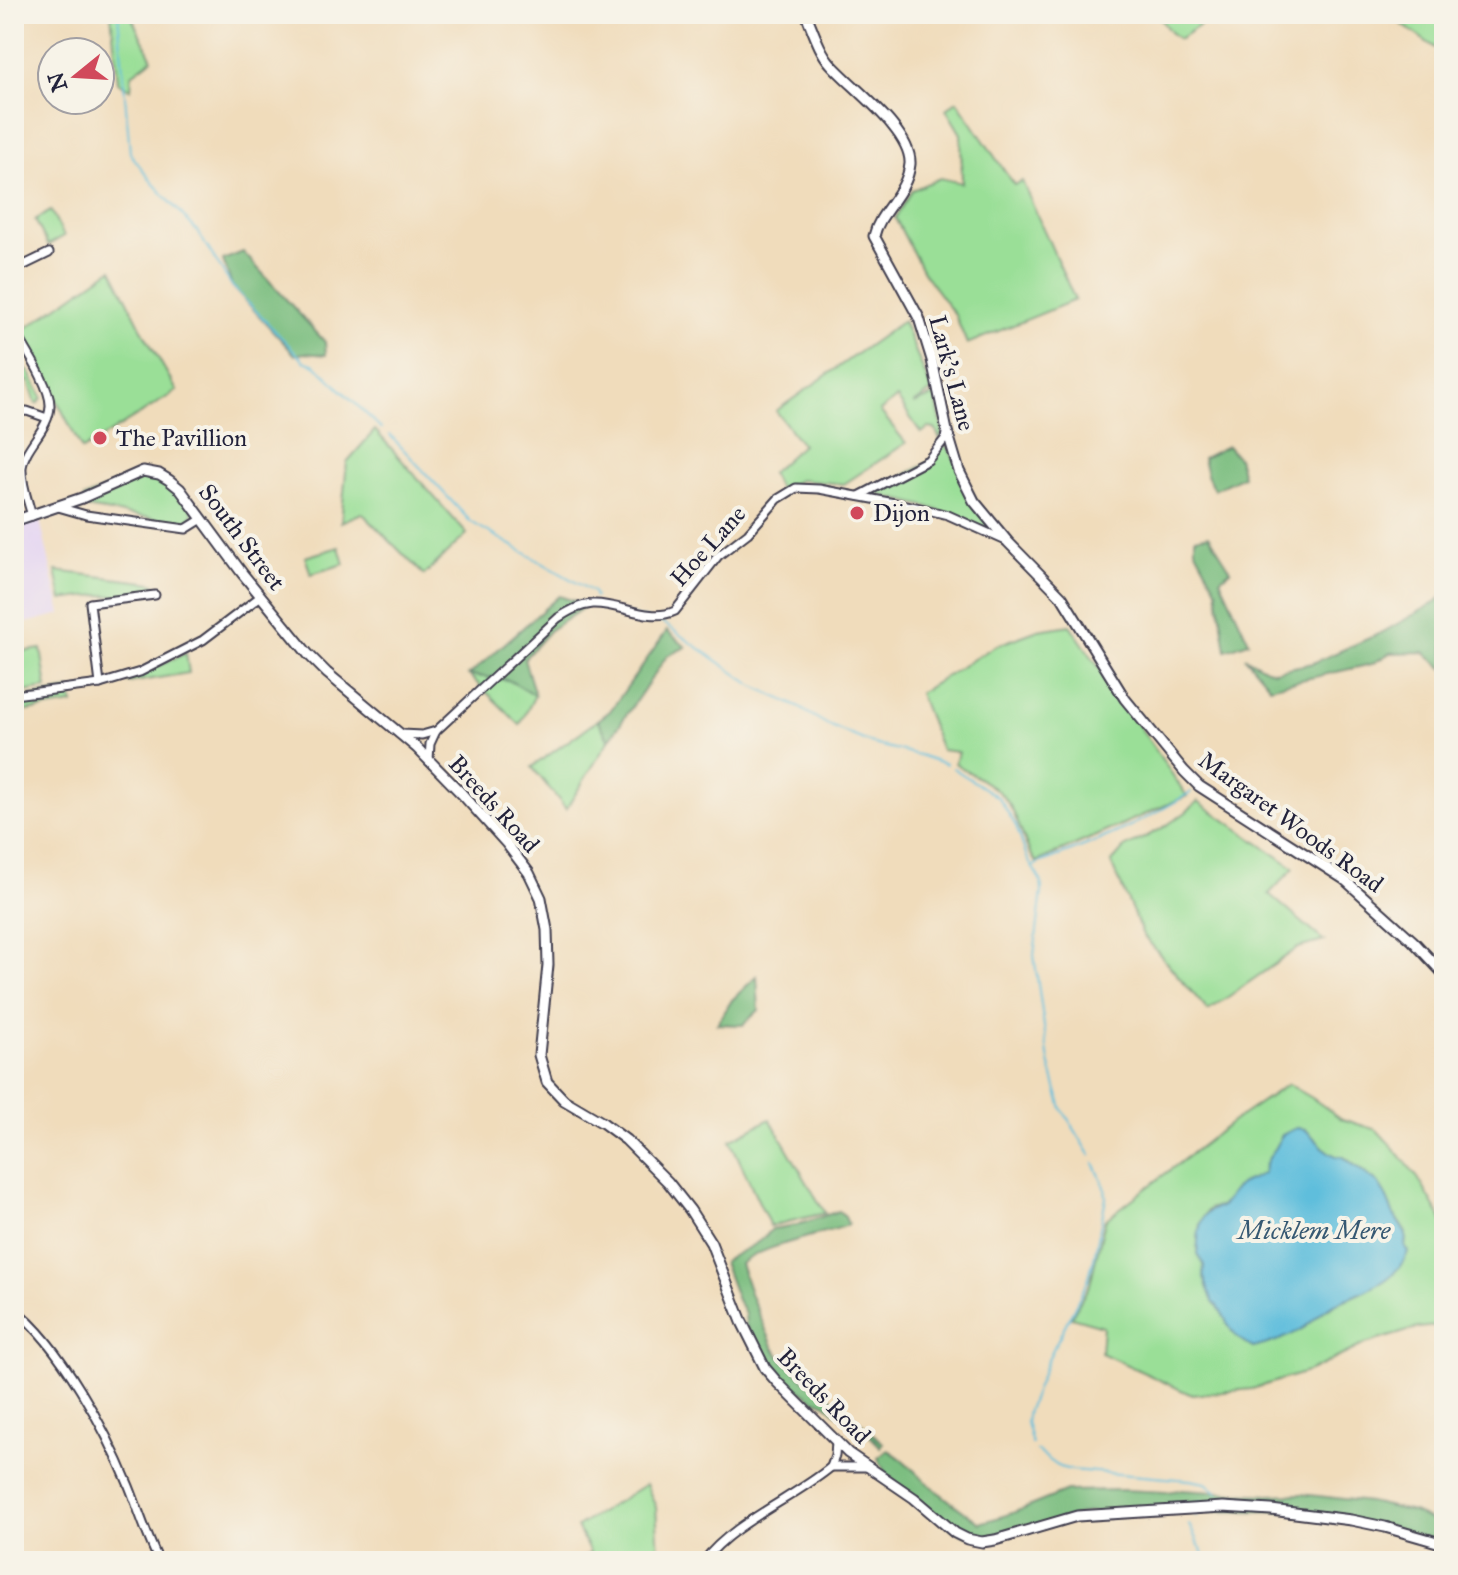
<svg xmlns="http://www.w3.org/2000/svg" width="1458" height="1575" viewBox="0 0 1458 1575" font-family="'IM FELL Great Primer',serif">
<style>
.built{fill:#e3d3f3}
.green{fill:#9adf97;stroke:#5e8069;stroke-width:2;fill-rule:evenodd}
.forest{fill:#7bbe80;stroke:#4e705e;stroke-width:2}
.water{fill:#5ebedc;stroke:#40708c;stroke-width:2}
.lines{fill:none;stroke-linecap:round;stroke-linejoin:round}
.stream{stroke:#5ebedc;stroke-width:2}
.street-casing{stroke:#413e4e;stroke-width:11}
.secondary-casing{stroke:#413e4e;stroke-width:13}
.street{stroke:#fff;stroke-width:7}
.secondary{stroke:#fff;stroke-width:9}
.poi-dot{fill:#d1495b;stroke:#f7f3e8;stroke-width:3}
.labels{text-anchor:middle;stroke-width:8;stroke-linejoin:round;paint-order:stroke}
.street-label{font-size:24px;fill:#22223b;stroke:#f7f3e8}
.poi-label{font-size:24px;fill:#22223b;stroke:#f7f3e8;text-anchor:start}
.water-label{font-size:26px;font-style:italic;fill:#375973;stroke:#f7f3e8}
</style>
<rect width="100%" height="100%" fill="#f7f3e8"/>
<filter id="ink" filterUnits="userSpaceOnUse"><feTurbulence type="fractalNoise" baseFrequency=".0125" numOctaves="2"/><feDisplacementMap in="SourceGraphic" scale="16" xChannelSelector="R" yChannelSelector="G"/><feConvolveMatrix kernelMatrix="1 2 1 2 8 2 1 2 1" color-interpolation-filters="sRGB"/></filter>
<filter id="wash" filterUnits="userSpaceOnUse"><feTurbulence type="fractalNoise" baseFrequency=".006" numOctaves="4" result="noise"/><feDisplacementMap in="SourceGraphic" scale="32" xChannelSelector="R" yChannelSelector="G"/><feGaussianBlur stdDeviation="1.8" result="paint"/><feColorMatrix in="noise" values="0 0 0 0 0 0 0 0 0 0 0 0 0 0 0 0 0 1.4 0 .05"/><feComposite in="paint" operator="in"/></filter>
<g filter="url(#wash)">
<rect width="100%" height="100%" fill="#f0dcbb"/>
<polygon class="built" points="40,520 61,614 14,626 14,528"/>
<g class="green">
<polygon points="111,14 130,14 152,59 132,74 131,90 118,82"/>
<polygon points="1157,14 1217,14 1179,39 1170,32"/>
<polygon points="1387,14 1444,14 1444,54"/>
<polygon points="957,101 1014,185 1022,181 1075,300 967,344 955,315 923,272 895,218 912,190 940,178 962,183 961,134 946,109"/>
<polygon points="51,211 64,236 48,245 35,220"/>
<polygon points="112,269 145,335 177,391 82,450 22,331"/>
<polygon points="903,321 932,391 914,404 935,395 943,432 940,439 935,429 929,428 921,433 897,398 880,411 906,443 844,484 799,480 780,491 771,473 802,445 776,411"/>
<polygon points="14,341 16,346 15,353 21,366 29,371 42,397 39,403 36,404 29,381 14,384"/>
<polygon points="375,430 467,534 424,575 362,513 341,522 347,462"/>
<polygon points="942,445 948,447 991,528 988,530 929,507 876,494 878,489 930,462"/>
<path d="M140,474C147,476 159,476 166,480C171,483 176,490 180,495C190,505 202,515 182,523L86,508L83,505L84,498Z"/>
<polygon points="339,547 344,564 311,574 305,557"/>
<polygon points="56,571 152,583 155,584 157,593 115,596 99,595 62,600"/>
<path d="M1070,625L1187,796L1036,862C1022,845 1019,813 1002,795C993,785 967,772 955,763L958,752L941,750L919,693L995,646L1038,630Z"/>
<polygon points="41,649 47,688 18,693 14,653"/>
<polygon points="186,653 189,673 128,683 128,680"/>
<polygon points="469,675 508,680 535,695 520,725"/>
<polygon points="71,690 73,704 14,713 14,699"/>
<polygon points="598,720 609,740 566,809 532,767"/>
<polygon points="1198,801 1294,868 1269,894 1324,941 1298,948 1208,1011 1143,935 1111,863 1124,848 1161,829 1185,813"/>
<path d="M1288,1084L1312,1098L1342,1119L1377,1130L1399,1154L1418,1178L1444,1223V1325L1418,1328L1365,1344L1310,1371L1252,1389L1192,1395L1101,1353L1103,1326L1071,1317L1090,1284L1105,1220L1235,1120ZM1305,1129L1327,1151L1336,1156L1344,1157L1378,1183L1393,1213L1406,1233L1405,1248L1407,1255C1385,1290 1363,1289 1330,1307C1320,1312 1315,1320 1306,1326C1291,1337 1270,1342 1253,1348C1248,1344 1241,1341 1237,1336C1232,1331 1229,1325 1226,1319C1216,1301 1202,1287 1205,1265L1197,1254L1200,1224L1207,1211L1211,1208L1221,1207L1245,1182L1255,1179L1265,1172L1282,1135Z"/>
<polygon points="770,1119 825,1213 770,1226 730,1140"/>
<polygon points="646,1484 656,1507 659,1554 658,1561 578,1561 590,1553 577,1527"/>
</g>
<g class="forest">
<polygon points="243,252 325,342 326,355 304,353 295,355 232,286 223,260"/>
<polygon points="1227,446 1238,458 1243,476 1214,490 1207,475 1203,458"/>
<polygon points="1209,535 1231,570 1220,579 1249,642 1226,650 1217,590 1195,549 1195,538"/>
<polygon points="1444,595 1444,669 1424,652 1390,653 1372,664 1270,687 1245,657 1266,669 1275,671 1313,663 1383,632 1436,602"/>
<polygon points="559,596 587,605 549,631 524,659 535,695 508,680 469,675"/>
<polygon points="667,631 686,647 667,656 609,740 598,720 610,711"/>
<polygon points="757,976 759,1010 743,1025 717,1024 732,1000"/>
<path d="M839,1211L845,1217L848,1224C839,1230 829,1230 818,1234C792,1242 762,1248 740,1264L751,1296L773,1346L779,1356L809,1384L819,1388L824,1393L837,1401L883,1443L881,1447L864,1430L854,1428L826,1404L813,1399L790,1383L786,1377H782L785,1385L770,1372L746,1326L745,1314L737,1300L723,1262C740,1250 759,1246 772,1229L797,1225Z"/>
<path d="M888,1450C902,1457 912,1469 923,1479C941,1495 960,1509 980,1523L1010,1514L1067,1491L1123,1490L1166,1492L1180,1490L1269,1495L1301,1494L1369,1502L1413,1512L1444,1526V1541L1300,1511L1089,1512L985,1540L955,1531L886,1474L878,1458Z"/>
</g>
<path class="water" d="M1296,1128L1305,1129L1327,1151L1336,1156L1343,1157L1378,1183L1385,1194L1393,1213L1406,1234L1405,1247L1408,1252C1394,1287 1358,1291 1329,1307C1319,1313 1314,1321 1305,1327C1290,1337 1270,1344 1253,1348L1238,1338L1232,1331L1218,1306L1213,1302L1203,1275L1204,1265L1197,1254C1199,1234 1196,1210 1221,1207C1228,1200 1231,1191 1239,1185C1247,1179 1256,1179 1264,1172L1265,1165L1282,1135Z"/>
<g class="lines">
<g class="stream">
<polyline points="118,14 130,153 152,182 197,231 232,286 304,361 315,365 381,428"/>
<polyline points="390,435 471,522 593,592 595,597"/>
<polyline points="598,608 663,623 752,685 798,707 828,725 873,744 919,755 946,764"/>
<polyline points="953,768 999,798 1016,826 1028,860 1041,881 1042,891 1034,955 1049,1062 1062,1109 1091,1156"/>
<path d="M1034,866L1039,863C1094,843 1142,824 1191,792"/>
<polyline points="1032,1444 1026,1422 1028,1410 1048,1359 1088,1280 1094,1258 1106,1198 1105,1187 1094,1163"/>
<polyline points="1037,1451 1059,1467 1071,1470 1190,1480 1206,1483 1218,1493"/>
<polyline points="1201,1502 1201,1501"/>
<polyline points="1196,1516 1196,1515"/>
<polyline points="1189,1525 1207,1561"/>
</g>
</g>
</g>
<g filter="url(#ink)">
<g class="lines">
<g class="street-casing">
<g id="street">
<polyline points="14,270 49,253"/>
<path d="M14,329C24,347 51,387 50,406C49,430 25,445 22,467C21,483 28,501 32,516"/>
<polyline points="14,412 27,411 47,418"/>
<polyline points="859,496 928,460 945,439 946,433"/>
<polyline points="58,507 86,515 186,529 202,519"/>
<polyline points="100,684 90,603 155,595"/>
<polyline points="14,695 100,684 140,672 203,640 261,596"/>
<polyline points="401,734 422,735 436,731"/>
<path d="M429,760L430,744L436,731L558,618C569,611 579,605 593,604C620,603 649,623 675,611L718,556L748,533L778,499L796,488L819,489L916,507L948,515L1006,541"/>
<path d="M14,1309C60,1344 107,1432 129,1486C139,1511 147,1537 159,1561"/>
<polyline points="831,1467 867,1467"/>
<path d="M704,1561C732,1523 794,1498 831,1467L835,1456L836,1441"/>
</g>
</g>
<g class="secondary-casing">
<g id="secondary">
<path d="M806,14C813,30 819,51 831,64C852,88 912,131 910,164C907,194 880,210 874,236L919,318L932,360L947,431L959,471L974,501L1008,542L1062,597L1125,699L1184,771L1199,786L1344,879L1413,941L1444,974"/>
<polyline points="14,521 82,498 143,471 159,474 169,480 180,489 242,573 308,654 327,673 417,748 462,794 507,844 529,873 541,898 547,930 548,965 539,1055 547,1082 564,1100 603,1123 626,1140 668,1182 690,1210 711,1243 742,1322 765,1368 777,1382 848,1453 914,1498 955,1533 967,1539 982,1542 995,1540 1077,1516 1223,1507 1271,1510 1351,1520 1385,1527 1444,1544"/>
</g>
</g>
<use href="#street" class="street"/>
<use href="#secondary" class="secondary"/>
</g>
</g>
<g class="poi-dot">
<circle cx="100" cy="438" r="8"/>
<circle cx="857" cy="513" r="8"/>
</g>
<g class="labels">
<g class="street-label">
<text transform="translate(952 373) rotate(75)" y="8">Lark's Lane</text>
<text transform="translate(242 537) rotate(53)" y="8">South Street</text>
<text transform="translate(708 546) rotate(-48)" y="8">Hoe Lane</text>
<text transform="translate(494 804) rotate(48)" y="8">Breeds Road</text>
<text transform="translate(1291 822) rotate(36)" y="8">Margaret Woods Road</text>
<text transform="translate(824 1396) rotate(46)" y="8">Breeds Road</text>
</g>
<g class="poi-label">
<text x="116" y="446">The Pavillion</text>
<text x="873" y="521">Dijon</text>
</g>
<g class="water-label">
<text x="1314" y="1239">Micklem Mere</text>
</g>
</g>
<rect width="1458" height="1575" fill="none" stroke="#f7f3e8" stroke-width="48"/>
<g transform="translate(76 76) rotate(252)"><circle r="38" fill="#f7f3e8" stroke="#a29fa3" stroke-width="2"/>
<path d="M0-6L14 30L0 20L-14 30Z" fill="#d1495b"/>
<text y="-12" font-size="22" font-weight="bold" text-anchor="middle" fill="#22223b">N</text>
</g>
</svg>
